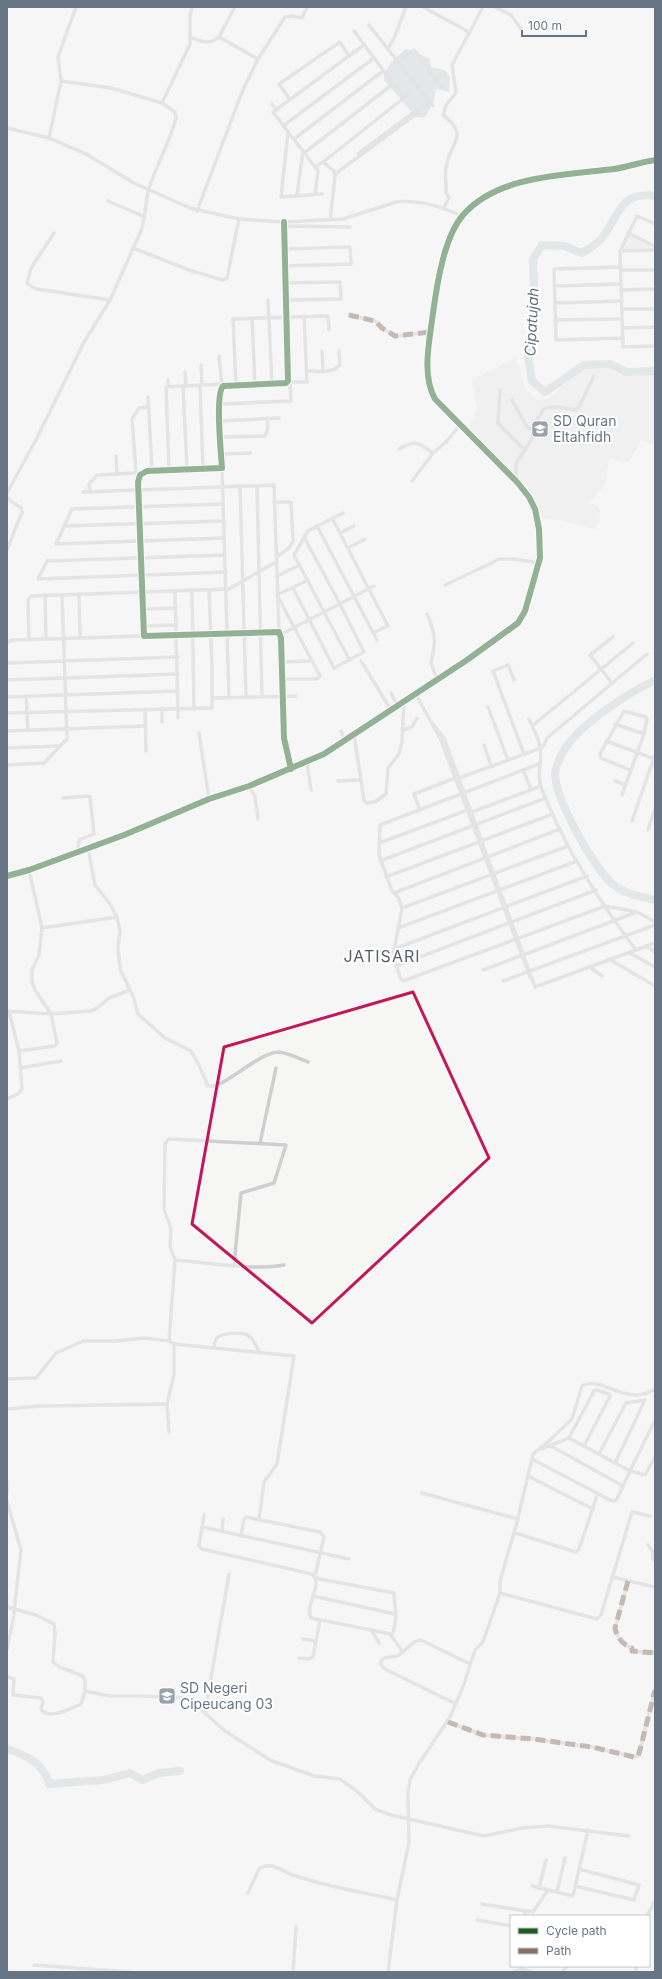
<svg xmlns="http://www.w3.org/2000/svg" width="662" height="1979" viewBox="0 0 662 1979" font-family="Inter,sans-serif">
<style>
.built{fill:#e6e8e7}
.green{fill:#e6e9e3}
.water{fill:#cdd4d7}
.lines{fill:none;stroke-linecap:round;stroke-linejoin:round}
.river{stroke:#cdd4d7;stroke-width:8}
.street{stroke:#cecfd0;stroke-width:3.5}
.secondary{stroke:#e1e2e2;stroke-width:4.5}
.quiet{stroke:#8d6e63;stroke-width:5;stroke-dasharray:10 5;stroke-linecap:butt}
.cycleway-casing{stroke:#fff;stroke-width:8}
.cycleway{stroke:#1b5e20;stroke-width:6}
.marked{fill:none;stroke:#c2185b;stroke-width:3;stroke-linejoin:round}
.labels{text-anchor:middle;stroke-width:4;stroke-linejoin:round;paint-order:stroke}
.poi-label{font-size:14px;fill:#677484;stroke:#fff;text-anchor:start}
.water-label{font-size:15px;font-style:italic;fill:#637580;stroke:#fff}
.quarter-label{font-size:16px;letter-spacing:1px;fill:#555e69;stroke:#fff}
</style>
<rect width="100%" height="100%" fill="#f6f6f5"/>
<polygon class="built" points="516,358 526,390 537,400 548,399 580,370 593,368 607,369 621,375 655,374 655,445 641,440 630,461 622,463 614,459 609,458 605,485 589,503 599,506 600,516 596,529 559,520 539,519 532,500 469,427 477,409 472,380"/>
<polygon class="green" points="629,234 655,247 655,250 621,251"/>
<path class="water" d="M406,49L411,50L428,58L430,59L431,67L446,71L450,77L449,92L436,89L433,104L425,117H416L384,80C383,69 397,56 406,49Z"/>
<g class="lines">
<g class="river">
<path d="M655,196C619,191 620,215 602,238C598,244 588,249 582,253L564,246L542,245L533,259L535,312L528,356L532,381L545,392L584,365L609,364L627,372L655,371"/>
<path d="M655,680C627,694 572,728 560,758C558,762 555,771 555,775C556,800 595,871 615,886C625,894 643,897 655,900"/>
<path d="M7,1749C26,1755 44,1763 49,1784L103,1780L130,1773L142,1780L159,1773L180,1771"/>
</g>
<g class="street">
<polyline points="235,7 219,37 258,59"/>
<polyline points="423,7 469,32"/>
<polyline points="495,7 511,15 521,29"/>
<polyline points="369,25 433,106"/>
<polyline points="354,31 404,98"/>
<path d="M191,37C201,42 210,45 219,37"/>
<path d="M388,48C394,43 402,16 406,7"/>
<polyline points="398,61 414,50 442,88"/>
<polyline points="61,81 111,88 162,103"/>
<polyline points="290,100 279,84 340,42 349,56"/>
<polyline points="272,104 277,110"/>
<polyline points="283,126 374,58"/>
<path d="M7,128L49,138L86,154L134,183L190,208L239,219L284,222L343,219L396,202C418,199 442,207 462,216"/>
<polyline points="288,132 281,197 322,194"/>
<polyline points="49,138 61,81 58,57 76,7"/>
<polyline points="294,139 383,71"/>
<polyline points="304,153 393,84"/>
<polyline points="358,154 429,101"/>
<polyline points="323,162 410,93"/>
<polyline points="335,174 431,103"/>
<polyline points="315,194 318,171 315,167"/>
<polyline points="297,195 303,151"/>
<polyline points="108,201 145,217"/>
<path d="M444,208L449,197L446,193C447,184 444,176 446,168C449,143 471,136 443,115L446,105L456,93L452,65L483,7"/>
<polyline points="197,211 242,92 258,59 285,17 292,16 302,18 307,7"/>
<polyline points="330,220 335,177 334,171 323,162 315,167 273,112 364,45"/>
<path d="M284,222L288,381L286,383L223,386C215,395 221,453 222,468L147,471L140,475L138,482L144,636L279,632L281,638L284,738L291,769"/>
<polyline points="655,224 637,216 620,251 623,347 655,346"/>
<polyline points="284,226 350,227"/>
<polyline points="54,233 31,268 27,283 32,287 37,289 110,300"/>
<polyline points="628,233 655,246"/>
<polyline points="133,248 189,270 223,280 227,278 239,219"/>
<polyline points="285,249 350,247 351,264 285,266"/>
<polyline points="620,251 655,250"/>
<polyline points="621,267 554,269 556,340 623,338"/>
<polyline points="621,270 655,270"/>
<polyline points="286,283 340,282 341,299 287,300"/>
<polyline points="554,286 621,284"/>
<polyline points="621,290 655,289"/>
<polyline points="268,300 272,384"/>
<polyline points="555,303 622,301"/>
<polyline points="622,309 655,309"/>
<polyline points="349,315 375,321 382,328 395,336 431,332"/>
<polyline points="252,318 255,385"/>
<polyline points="555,320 622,319"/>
<polyline points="623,328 655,327"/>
<polyline points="322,351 323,371"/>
<polyline points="219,356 222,385"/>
<polyline points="201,365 202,385"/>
<path d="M307,371C319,371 331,374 340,365L339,351"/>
<polyline points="185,372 186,386"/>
<polyline points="168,380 168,387"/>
<polyline points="290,382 307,382 304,316"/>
<polyline points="200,385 203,469"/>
<polyline points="236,385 233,319 328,316 329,330"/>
<polyline points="183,386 187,469"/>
<polyline points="500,390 498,423 524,449"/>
<polyline points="148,397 152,470"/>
<polyline points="512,400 527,427 534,431"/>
<polyline points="219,404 291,401 290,382 288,381"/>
<polyline points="220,421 279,418"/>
<polyline points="220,437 265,436 268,428 267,419"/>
<path d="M399,449C416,440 418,442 433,453L447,441L460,425"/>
<polyline points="221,454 250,453"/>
<polyline points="116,456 117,474"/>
<polyline points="222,468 229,698"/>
<polyline points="169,470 166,387 221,384"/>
<polyline points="140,475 136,473 132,419 139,408 149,407"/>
<polyline points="412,481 433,453"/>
<polyline points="516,481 516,464 531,440 538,418 545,408 558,407 576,410 579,407 594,376"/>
<polyline points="240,486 246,697"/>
<polyline points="257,486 262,697"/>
<polyline points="83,492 274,485 279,632"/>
<polyline points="90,492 89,484 97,475 136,473"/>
<path d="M7,493L37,438L83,344L110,300L141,231C146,217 145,202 149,188C157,164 170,142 176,118L175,112L162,103L190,44V16L192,7"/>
<polyline points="7,498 21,508 22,512 7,550"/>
<polyline points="274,502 291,502 293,542 288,549 276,557"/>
<polyline points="223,504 72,509 56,544 224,538"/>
<polyline points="343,513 308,531 294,555 349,659"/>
<polyline points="332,518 388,626 373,633"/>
<polyline points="64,526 224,521"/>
<polyline points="317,526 377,640"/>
<polyline points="340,533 354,526"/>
<polyline points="348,548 365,539"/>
<polyline points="225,555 47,561 38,579 226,572"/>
<polyline points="277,576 300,565"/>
<polyline points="445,585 500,559 515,559 539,563"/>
<polyline points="293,588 334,668 364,652 340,604 304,537"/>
<polyline points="192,590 194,709"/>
<polyline points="175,591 178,718"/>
<polyline points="79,594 80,638"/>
<polyline points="45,596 46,639"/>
<polyline points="143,609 176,608"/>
<path d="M427,614C436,635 436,641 431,663L437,679"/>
<polyline points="143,626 176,625"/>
<polyline points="280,635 374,586"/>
<polyline points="29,640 28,600 31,596 229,589 276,562"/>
<polyline points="7,642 13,640 144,636"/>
<polyline points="361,661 391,710"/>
<polyline points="282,662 308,661 311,660"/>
<polyline points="7,663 178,657"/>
<polyline points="282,679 316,679 320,676 277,595 308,580"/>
<polyline points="7,680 178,674"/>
<polyline points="514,680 508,665 493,671 524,754"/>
<polyline points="612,683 590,655 613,637"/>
<polyline points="391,693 397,705"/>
<polyline points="415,693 441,740 529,974 531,978"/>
<polyline points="26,696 28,730"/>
<polyline points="7,697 178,691"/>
<polyline points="212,698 296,696"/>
<polyline points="488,707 508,760"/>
<polyline points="162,708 162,722"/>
<polyline points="145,709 146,751"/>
<polyline points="7,713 212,708 212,666 209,590"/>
<path d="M529,719C533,728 539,738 540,747C543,761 536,773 541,787C563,845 599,901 636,950"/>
<polyline points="433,724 444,738 535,987 655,943"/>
<polyline points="615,724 644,734 622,795"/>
<polyline points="532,726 633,643"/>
<polyline points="403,730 412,727 417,718"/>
<polyline points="7,731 145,726"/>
<polyline points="341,731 345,741"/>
<polyline points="199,733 209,799"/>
<polyline points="354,735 364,800 366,803 375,802 386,794 388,768 399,754 402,742 404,700"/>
<polyline points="606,741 655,759"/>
<polyline points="484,745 491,766"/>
<polyline points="7,748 60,746"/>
<polyline points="307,762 311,790"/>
<polyline points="539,764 380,825 379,855 392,891 398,897 402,908 393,956 401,979 403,981 605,906 637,912 655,922"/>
<polyline points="7,765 44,763 67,739 62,595"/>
<polyline points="523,770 531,789"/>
<polyline points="630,770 601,758 600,754 624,711 646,717 647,719 644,734"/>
<polyline points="459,778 541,748 544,745 547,738 647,654"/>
<polyline points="338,781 360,780"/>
<polyline points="615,781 625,785"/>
<polyline points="249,786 255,797 258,819"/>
<polyline points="63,798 88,796 90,797 94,834 79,840 78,852"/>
<polyline points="420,810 414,794 455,778"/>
<polyline points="472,812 541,786"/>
<polyline points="632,821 655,755"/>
<polyline points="648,830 655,809"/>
<polyline points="379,843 468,810"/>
<path d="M88,848L95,885L110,904L117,917L120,932L118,947L120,969L133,996L138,1014L165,1038L191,1051L199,1065L208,1086C223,1090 258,1052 279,1052C289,1053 299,1059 308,1062"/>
<polyline points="380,861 546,798"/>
<polyline points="386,877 553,814"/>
<polyline points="394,893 560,829"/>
<polyline points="402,908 568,846"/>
<polyline points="42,928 117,917"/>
<polyline points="398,928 577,861"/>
<polyline points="646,946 655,952"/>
<polyline points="394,949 587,876"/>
<polyline points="630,953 655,967"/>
<polyline points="609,959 655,986"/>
<polyline points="396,966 596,890"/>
<polyline points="590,967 602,976"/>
<polyline points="483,970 637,912"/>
<polyline points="503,981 655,925"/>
<polyline points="7,1011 51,1014 90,1011 96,1009 109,998 130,990"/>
<polyline points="19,1051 55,1046 57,1043 51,1014 35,990 32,982 32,970 39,955 42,928 29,870"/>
<polyline points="20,1068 61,1061"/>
<polyline points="7,1099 18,1094 22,1089 19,1051 9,1011"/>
<polyline points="260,1143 276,1068"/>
<path d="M175,1260C207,1262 253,1271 284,1265"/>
<polyline points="169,1341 175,1260 170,1246 171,1229 164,1209 165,1144 169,1139 286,1145 274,1183 241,1193 234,1265"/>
<path d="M214,1348C214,1345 215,1341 216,1339C221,1332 244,1332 249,1336C255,1340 257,1347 259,1353"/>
<polyline points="7,1379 36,1378 56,1353 83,1341 117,1341 144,1338 169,1341 174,1344 294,1356 277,1464 264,1482 259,1519"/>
<polyline points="7,1409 39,1406 167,1404"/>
<polyline points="655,1420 630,1471 645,1475 655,1457"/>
<polyline points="169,1432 167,1404 174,1375 174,1344"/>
<polyline points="551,1446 623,1486"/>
<polyline points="541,1449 569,1438 594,1391 597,1390 609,1394 610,1396 584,1446"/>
<polyline points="599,1454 626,1403 645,1400 615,1463"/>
<polyline points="532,1459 610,1500 614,1501 617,1499 630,1471 569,1438"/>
<polyline points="528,1476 593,1509"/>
<polyline points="7,1481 7,1494"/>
<polyline points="422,1493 518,1519 500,1581 500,1593 597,1619 601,1615 632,1512 650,1516"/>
<polyline points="7,1501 21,1550 13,1620 7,1649"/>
<path d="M204,1515L199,1546L202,1549L312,1574C324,1585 304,1605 311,1618L371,1630L379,1643"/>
<path d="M518,1518L533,1454L549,1441L572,1419L582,1386C600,1374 626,1408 655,1389"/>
<polyline points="202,1527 349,1559"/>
<polyline points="222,1532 223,1519"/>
<polyline points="515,1533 576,1552 579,1549 598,1493"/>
<polyline points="241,1536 244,1519 246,1517 320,1532 324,1537 315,1576"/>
<polyline points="648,1545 653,1552 653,1559 655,1561"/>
<polyline points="612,1577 655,1587"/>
<polyline points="315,1578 394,1593 396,1618 393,1633 390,1634"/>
<path d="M628,1581L615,1628C617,1638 623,1645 632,1648V1651L655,1653"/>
<polyline points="313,1596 395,1614"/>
<polyline points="7,1607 36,1615 54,1624 55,1634 53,1662 59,1667 83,1676 85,1681 85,1691 110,1696 141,1696 188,1698 225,1731 270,1760 314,1776 340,1779 358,1792 375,1809 391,1815 484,1836 522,1828 548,1826 629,1836"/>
<polyline points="371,1630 390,1634 403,1652"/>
<polyline points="303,1639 316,1641"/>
<polyline points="299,1658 309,1659 313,1657 320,1620"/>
<path d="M7,1677L14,1679L13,1695L41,1698L43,1702L41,1709C48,1721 71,1708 81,1704L85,1691"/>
<path d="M456,1704L385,1669L381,1665V1661C385,1655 393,1658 399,1655C407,1650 411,1641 421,1640L470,1664"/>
<polyline points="205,1713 229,1574"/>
<polyline points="448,1722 483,1735 533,1739 592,1747 634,1757 638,1756 640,1750 655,1690"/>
<polyline points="532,1886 573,1896 588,1830"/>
<polyline points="575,1886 634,1900 639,1885 579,1869"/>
<polyline points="539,1888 546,1860"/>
<polyline points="557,1892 565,1858"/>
<path d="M248,1893L259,1869C270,1860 283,1872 293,1875C326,1887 364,1892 397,1900"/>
<polyline points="482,1904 526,1911"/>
<polyline points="524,1916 526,1911 533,1912 548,1890"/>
<polyline points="647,1916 655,1901"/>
<polyline points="477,1920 511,1926"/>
<polyline points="34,1965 131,1972"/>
<polyline points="636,1966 636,1972"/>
<polyline points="293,1972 296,1927"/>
<polyline points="388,1972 397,1900 409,1842 408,1794 410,1780 418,1765 450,1717 463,1687 475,1650 483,1642 500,1593"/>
<polyline points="513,1972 521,1969 532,1972"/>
<polyline points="562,1972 567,1966"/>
</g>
<path class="secondary" d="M7,876L29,870L124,835L209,799L249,786L324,754L467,660L518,623L525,611L540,558L539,529L535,509L529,497L517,482L435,399C421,374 430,339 433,313C437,284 444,237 463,215C498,175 565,175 614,169C628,167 641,162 655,160"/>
<g class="quiet">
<polyline points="349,315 375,321 382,328 395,336 431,332"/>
<path d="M628,1581L615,1628C617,1638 623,1645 632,1648V1651L655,1653"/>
<polyline points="448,1722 483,1735 533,1739 592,1747 634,1757 638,1756 640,1750 655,1690"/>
</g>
<g class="cycleway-casing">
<g id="cycleway">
<path d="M284,222L288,381L286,383L223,386C215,395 221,453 222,468L147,471L140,475L138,482L144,636L279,632L281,638L284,738L291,769"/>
<path d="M7,876L29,870L124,835L209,799L249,786L324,754L467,660L518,623L525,611L540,558L539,529L535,509L529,497L517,482L435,399C421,374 430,339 433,313C437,284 444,237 463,215C498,175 565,175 614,169C628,167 641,162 655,160"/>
</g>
</g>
<use href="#cycleway" class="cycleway"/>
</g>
<path d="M0 0H662V1979H0ZM413,992L489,1158L312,1323L192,1224L224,1047Z" fill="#f6f6f5" fill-opacity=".55" fill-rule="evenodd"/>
<path class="marked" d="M413,992L489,1158L312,1323L192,1224L224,1047Z"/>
<defs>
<g id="school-square" transform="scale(0.9)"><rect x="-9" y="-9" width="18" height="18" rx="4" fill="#99a2ac" stroke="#fff"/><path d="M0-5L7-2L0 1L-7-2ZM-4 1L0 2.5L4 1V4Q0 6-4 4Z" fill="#fff"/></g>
</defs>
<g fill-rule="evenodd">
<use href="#school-square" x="540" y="429"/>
<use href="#school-square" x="167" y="1696"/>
</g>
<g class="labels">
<g class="poi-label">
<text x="553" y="426">SD Quran<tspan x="553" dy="16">Eltahfidh</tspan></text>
<text x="180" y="1693">SD Negeri<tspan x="180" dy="16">Cipeucang 03</tspan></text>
</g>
<g class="water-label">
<text transform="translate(532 322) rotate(-87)" y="5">Cipatujah</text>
</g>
<g class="quarter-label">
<text x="382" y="962">JATISARI</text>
</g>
</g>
<rect width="662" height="1979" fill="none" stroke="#677484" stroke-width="16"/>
<rect x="510" y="1915" width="140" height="52" fill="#ffffff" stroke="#c2c7ce"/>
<rect x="518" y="1928" width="20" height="6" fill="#1b5e20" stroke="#c2c7ce"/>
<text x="546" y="1935" font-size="12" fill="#677484">Cycle path</text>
<rect x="518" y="1948" width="20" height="6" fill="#8d6e63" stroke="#c2c7ce"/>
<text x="546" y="1955" font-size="12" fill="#677484">Path</text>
<path d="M522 30v6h64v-6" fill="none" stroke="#677484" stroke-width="2"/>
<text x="528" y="30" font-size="12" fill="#677484" stroke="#ffffff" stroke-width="3" paint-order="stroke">100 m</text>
</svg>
